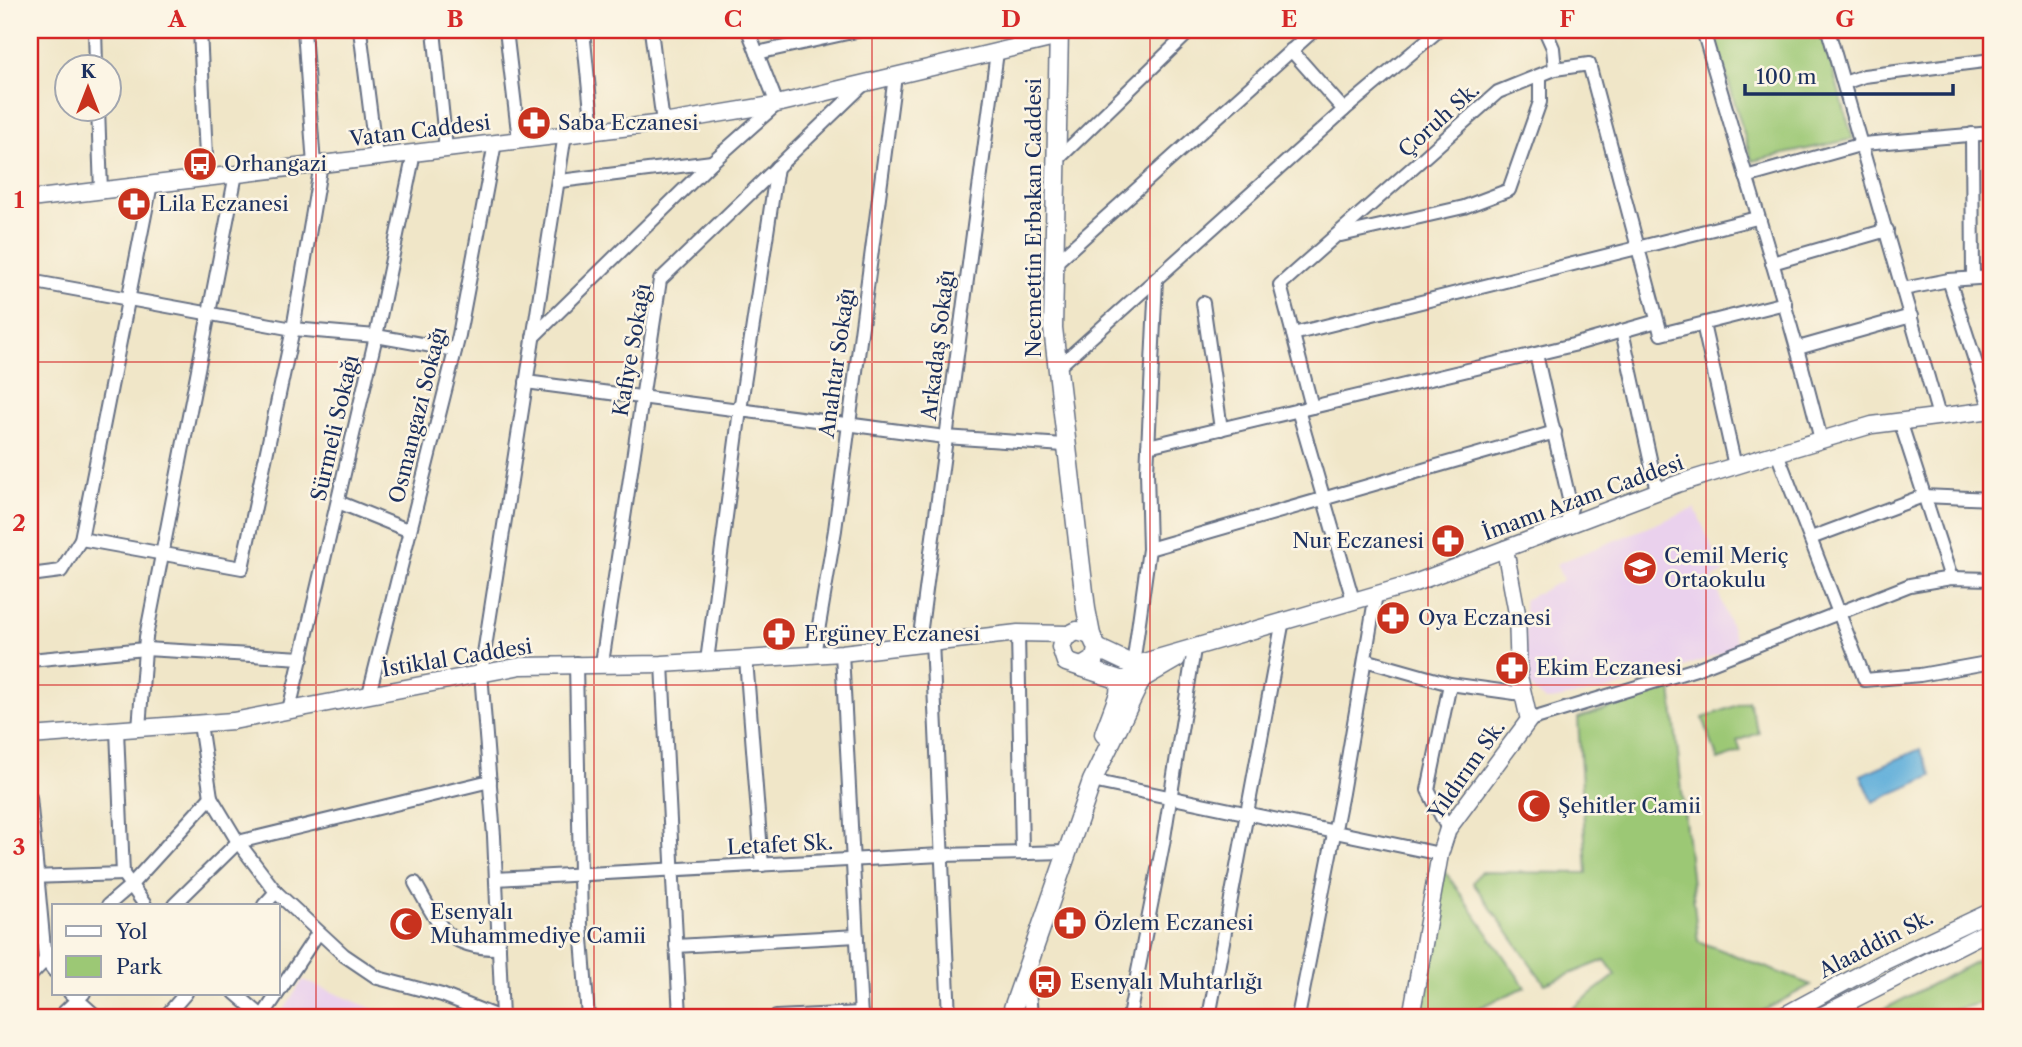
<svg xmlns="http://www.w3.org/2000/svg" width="2022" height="1047" viewBox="0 0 2022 1047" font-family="'Libre Caslon Text',serif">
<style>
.built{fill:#ead1ed}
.green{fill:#9cc875;stroke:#5c7c6a;stroke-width:2}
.water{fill:#60afda;stroke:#3e6f9c;stroke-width:2}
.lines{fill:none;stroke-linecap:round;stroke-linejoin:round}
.minor-casing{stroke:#666f83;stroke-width:16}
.tertiary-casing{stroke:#666f83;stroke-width:19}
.secondary-casing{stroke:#666f83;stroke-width:21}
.minor{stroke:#fff;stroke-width:12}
.tertiary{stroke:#fff;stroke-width:16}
.secondary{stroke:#fff;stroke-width:18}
.grid{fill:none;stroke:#d62828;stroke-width:2;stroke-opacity:0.55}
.labels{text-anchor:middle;stroke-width:5;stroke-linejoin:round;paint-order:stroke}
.street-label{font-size:21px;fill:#1b2f5e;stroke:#fcf5e5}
.poi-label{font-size:21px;fill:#1b2f5e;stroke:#fcf5e5;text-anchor:start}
.neatline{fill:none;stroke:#d62828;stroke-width:2.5}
.grid-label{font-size:23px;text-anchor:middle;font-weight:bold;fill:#d62828}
</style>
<rect width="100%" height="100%" fill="#fcf5e5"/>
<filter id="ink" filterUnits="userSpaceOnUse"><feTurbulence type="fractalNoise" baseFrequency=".0143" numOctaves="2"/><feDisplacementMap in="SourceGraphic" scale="14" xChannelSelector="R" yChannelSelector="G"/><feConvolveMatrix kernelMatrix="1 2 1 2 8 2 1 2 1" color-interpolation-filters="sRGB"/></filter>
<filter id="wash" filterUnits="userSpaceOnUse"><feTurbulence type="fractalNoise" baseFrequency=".00686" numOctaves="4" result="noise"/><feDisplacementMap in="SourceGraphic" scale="28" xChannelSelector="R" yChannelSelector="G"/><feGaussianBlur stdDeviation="1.57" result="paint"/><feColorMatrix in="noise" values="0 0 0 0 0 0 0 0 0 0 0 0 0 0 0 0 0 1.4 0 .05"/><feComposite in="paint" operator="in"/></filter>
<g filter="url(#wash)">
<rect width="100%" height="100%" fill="#f0e6c8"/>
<g class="built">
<polygon points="1695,508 1724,573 1713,578 1738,647 1655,678 1612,689 1546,701 1537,694 1527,683 1524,600 1563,580 1556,564"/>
<polygon points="303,980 393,1017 279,1017"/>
</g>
<g class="green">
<polygon points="1713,30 1821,30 1853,139 1752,161"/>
<polygon points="1671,688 1698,941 1811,985 1752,1017 1561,1017 1616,975 1605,960 1545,984 1473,883 1480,872 1587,873 1578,718"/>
<polygon points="1748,701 1759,733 1737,741 1741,752 1718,760 1703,718"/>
<polygon points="1444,870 1525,987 1459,1017 1417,1017"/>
<polygon points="1992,953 1992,1000 1928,1017 1869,1017"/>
</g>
<polygon class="water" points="1920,749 1932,776 1873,802 1861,775"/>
</g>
<g filter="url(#ink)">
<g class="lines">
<g class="minor-casing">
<g id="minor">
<polyline points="95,30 96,66"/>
<polyline points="200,30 207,178"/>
<polyline points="304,30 314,165"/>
<polyline points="360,30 376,157"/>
<polyline points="434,30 446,149"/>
<polyline points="506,30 519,140"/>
<polyline points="583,30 593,131"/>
<polyline points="651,30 663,123"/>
<polyline points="1545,30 1553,48 1555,69"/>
<path d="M1703,30C1742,167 1787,302 1821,440"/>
<polyline points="1828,30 1939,416"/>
<polyline points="1291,50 1344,110"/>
<polyline points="757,53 861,30"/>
<polyline points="1844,83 1864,76 1992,60"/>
<polyline points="98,108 101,191"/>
<polyline points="1972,134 1973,278"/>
<polyline points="1055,162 1191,30"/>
<polyline points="1746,177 1863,144 1992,133"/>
<polyline points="560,181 712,162"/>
<polyline points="1341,235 1464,207 1509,190 1540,102 1540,76"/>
<polyline points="1772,263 1887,230"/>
<polyline points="1053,265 1314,30"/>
<polyline points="1949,280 1991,410"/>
<polyline points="30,281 293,329 376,336 455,350"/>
<polyline points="1903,289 1949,280 1992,277"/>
<polyline points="30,298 33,281"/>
<polyline points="1203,303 1221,429"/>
<polyline points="1703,324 1735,466"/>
<polyline points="1622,331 1657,491"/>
<polyline points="1293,334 1757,218"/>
<polyline points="533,337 712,162 777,104 748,30"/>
<polyline points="1798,348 1911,316"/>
<polyline points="1536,354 1571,508 1566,526"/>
<polyline points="1057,368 1344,110 1439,30"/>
<polyline points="526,382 945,437 1064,445"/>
<polyline points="1312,407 1280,285 1498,92 1555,69 1589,64 1661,334 1785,303"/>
<polyline points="1298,410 1353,600"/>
<polyline points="1900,421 1951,578"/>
<polyline points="1148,446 1573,345 1657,321"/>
<polyline points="1777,453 1865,680 1920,675 1992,662"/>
<polyline points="338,502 410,531"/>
<polyline points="1811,538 1923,496 1992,499"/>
<polyline points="81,539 242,568 293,329 321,164"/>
<polyline points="1149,549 1555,432"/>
<polyline points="30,575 61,571 81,539 151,184"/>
<polyline points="1018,633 1022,853"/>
<polyline points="932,641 949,1017"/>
<polyline points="919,643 997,52"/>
<polyline points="842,653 861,1017"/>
<polyline points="814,655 835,530 895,76"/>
<polyline points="746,659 762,865"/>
<polyline points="30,660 145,649 302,658"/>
<polyline points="1365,660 1450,684 1522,694"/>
<polyline points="707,661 740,410 777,167"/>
<polyline points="576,663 581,926 588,1017"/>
<polyline points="602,663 660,280 864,84"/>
<polyline points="662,664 680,1017"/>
<polyline points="1133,665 1149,549 1147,471 1156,279"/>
<polyline points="369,694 459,335 495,143"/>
<polyline points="289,710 376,336 414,153"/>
<polyline points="1529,720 1696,669 1910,585 1951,578 1992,579"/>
<polyline points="200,724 211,797 238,842 276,892 344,955 378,978 442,995 498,1017"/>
<polyline points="139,728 146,637 236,174"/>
<polyline points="117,730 123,874 145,905"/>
<polyline points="1092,781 1440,854"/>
<polyline points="30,797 45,959 54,971"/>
<polyline points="1448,829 1428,790 1450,684"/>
<polyline points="30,877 123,874"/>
<polyline points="496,879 941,855 1066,852"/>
<path d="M415,883C439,925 446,949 499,948"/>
<polyline points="108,905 129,887 211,797"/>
<polyline points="174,905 238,842 490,781"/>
<polyline points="264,905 276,892"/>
<polyline points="676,946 857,936"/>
<polyline points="30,976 54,951"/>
<polyline points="1028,976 1031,1017"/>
<polyline points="70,993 97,1017"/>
<polyline points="235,993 263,1017"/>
<polyline points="59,1017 84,993"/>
<polyline points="165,1017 186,993"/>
<polyline points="262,1017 318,933"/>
<polyline points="502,1017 494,836 481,673 565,134"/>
<polyline points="776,1017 861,1013"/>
<polyline points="1129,1017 1163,844 1194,649"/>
<polyline points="1209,1017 1283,620"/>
<polyline points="1298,1017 1342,793 1376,594"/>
</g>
</g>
<g class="tertiary-casing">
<g id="tertiary">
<polyline points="30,199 663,123 777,104 1059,37"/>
<polyline points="1133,665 1412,584 1677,484 1777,453 1872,425 1992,410"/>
<polyline points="1141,680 1177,659"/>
<polyline points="30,736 233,721 521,666 662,664 842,653 1018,633 1068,634"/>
<polyline points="1411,1017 1440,854 1448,829 1529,720 1519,676 1517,613 1505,549"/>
<polyline points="1781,1017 1879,964 1992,911"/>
<polyline points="1819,1017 1992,929"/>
</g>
</g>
<g class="secondary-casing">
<g id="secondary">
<polyline points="1059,30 1053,328 1086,609 1091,635 1097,648 1095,659 1082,667"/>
<polyline points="1091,635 1077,631 1065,637 1061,647 1066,662 1120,680 1141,680"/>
<polyline points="1097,648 1133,665 1141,680"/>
<polyline points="1104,734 1119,694 1120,680"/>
<polyline points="1010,1017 1092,781 1141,680"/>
</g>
</g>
<use href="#minor" class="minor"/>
<use href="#tertiary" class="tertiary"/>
<use href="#secondary" class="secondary"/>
</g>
</g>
<path class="grid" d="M316,30V1017M594,30V1017M872,30V1017M1150,30V1017M1428,30V1017M1706,30V1017M30,362H1992M30,685H1992"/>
<defs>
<g id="pharmacy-disc" transform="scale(1.75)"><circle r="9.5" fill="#c8321e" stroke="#fcf5e5"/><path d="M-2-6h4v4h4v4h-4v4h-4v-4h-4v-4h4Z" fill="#fff"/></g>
<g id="bus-disc" transform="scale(1.75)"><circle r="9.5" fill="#c8321e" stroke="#fcf5e5"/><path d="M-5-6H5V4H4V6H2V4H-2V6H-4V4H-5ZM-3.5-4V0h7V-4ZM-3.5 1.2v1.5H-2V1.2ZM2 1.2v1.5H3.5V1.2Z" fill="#fff"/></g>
<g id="school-disc" transform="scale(1.75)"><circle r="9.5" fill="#c8321e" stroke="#fcf5e5"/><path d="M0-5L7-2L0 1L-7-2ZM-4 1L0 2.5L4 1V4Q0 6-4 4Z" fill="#fff"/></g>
<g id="mosque-disc" transform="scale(1.75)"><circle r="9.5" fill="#c8321e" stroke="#fcf5e5"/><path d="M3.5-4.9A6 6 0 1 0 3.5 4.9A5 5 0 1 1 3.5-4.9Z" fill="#fff"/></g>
</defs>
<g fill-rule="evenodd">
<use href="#pharmacy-disc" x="534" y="123"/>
<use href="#bus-disc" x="200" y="164"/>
<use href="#pharmacy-disc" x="134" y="204"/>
<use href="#pharmacy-disc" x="1448" y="541"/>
<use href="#school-disc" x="1640" y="568"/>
<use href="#pharmacy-disc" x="1393" y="618"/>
<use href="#pharmacy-disc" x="779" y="634"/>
<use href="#pharmacy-disc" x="1512" y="668"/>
<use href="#mosque-disc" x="1534" y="806"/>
<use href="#pharmacy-disc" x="1070" y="923"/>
<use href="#mosque-disc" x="406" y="924"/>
<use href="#bus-disc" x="1045" y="982"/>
</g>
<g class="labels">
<g class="street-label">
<text transform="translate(1439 120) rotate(-42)" y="7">Çoruh Sk.</text>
<text transform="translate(420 131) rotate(-7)" y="7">Vatan Caddesi</text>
<text transform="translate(1034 218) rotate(-90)" y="7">Necmettin Erbakan Caddesi</text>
<text transform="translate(938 345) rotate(-83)" y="7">Arkadaş Sokağı</text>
<text transform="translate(632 350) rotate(-80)" y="7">Kafiye Sokağı</text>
<text transform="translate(837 363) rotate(-82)" y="7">Anahtar Sokağı</text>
<text transform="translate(418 415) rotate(-76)" y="7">Osmangazi Sokağı</text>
<text transform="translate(335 428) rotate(-77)" y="7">Sürmeli Sokağı</text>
<text transform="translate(1583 498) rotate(-20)" y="7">İmamı Azam Caddesi</text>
<text transform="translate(457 658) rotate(-9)" y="7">İstiklal Caddesi</text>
<text transform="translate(1467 770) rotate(-55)" y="7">Yıldırım Sk.</text>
<text transform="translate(780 845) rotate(-3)" y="7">Letafet Sk.</text>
<text transform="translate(1876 944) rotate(-27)" y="7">Alaaddin Sk.</text>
</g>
<g class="poi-label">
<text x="558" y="130">Saba Eczanesi</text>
<text x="224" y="171">Orhangazi</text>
<text x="158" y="211">Lila Eczanesi</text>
<text x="1424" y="548" text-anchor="end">Nur Eczanesi</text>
<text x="1664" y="563">Cemil Meriç<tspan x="1664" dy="24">Ortaokulu</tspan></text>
<text x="1418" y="625">Oya Eczanesi</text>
<text x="804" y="641">Ergüney Eczanesi</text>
<text x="1536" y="675">Ekim Eczanesi</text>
<text x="1558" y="813">Şehitler Camii</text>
<text x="430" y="919">Esenyalı<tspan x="430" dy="24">Muhammediye Camii</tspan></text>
<text x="1094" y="930">Özlem Eczanesi</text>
<text x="1070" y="989">Esenyalı Muhtarlığı</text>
</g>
</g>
<rect width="2022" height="1047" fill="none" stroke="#fcf5e5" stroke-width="77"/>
<rect x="52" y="904" width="228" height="91" fill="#fcf5e5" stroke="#a2a6af" stroke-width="2"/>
<rect x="66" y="926" width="35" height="10" fill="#ffffff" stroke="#a2a6af" stroke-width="2"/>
<text x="116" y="939" font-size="21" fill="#1b2f5e">Yol</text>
<rect x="66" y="956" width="35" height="21" fill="#9cc875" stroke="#a2a6af" stroke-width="2"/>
<text x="116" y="974" font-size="21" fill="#1b2f5e">Park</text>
<g transform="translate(88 88)"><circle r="33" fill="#fcf5e5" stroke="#a2a6af" stroke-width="2"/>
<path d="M0-5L12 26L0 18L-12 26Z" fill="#c8321e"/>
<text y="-10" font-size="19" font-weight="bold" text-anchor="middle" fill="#1b2f5e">K</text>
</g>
<path d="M1745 84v10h208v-10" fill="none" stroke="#1b2f5e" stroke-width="3.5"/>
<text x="1756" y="84" font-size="21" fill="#1b2f5e" stroke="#fcf5e5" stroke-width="5" paint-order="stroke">100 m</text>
<rect x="38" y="38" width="1945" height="971" class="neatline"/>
<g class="grid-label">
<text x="177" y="27">A</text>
<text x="455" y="27">B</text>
<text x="733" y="27">C</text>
<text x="1011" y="27">D</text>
<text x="1289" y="27">E</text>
<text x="1567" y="27">F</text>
<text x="1845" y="27">G</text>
<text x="19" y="208">1</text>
<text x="19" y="531">2</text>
<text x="19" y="855">3</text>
</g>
</svg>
